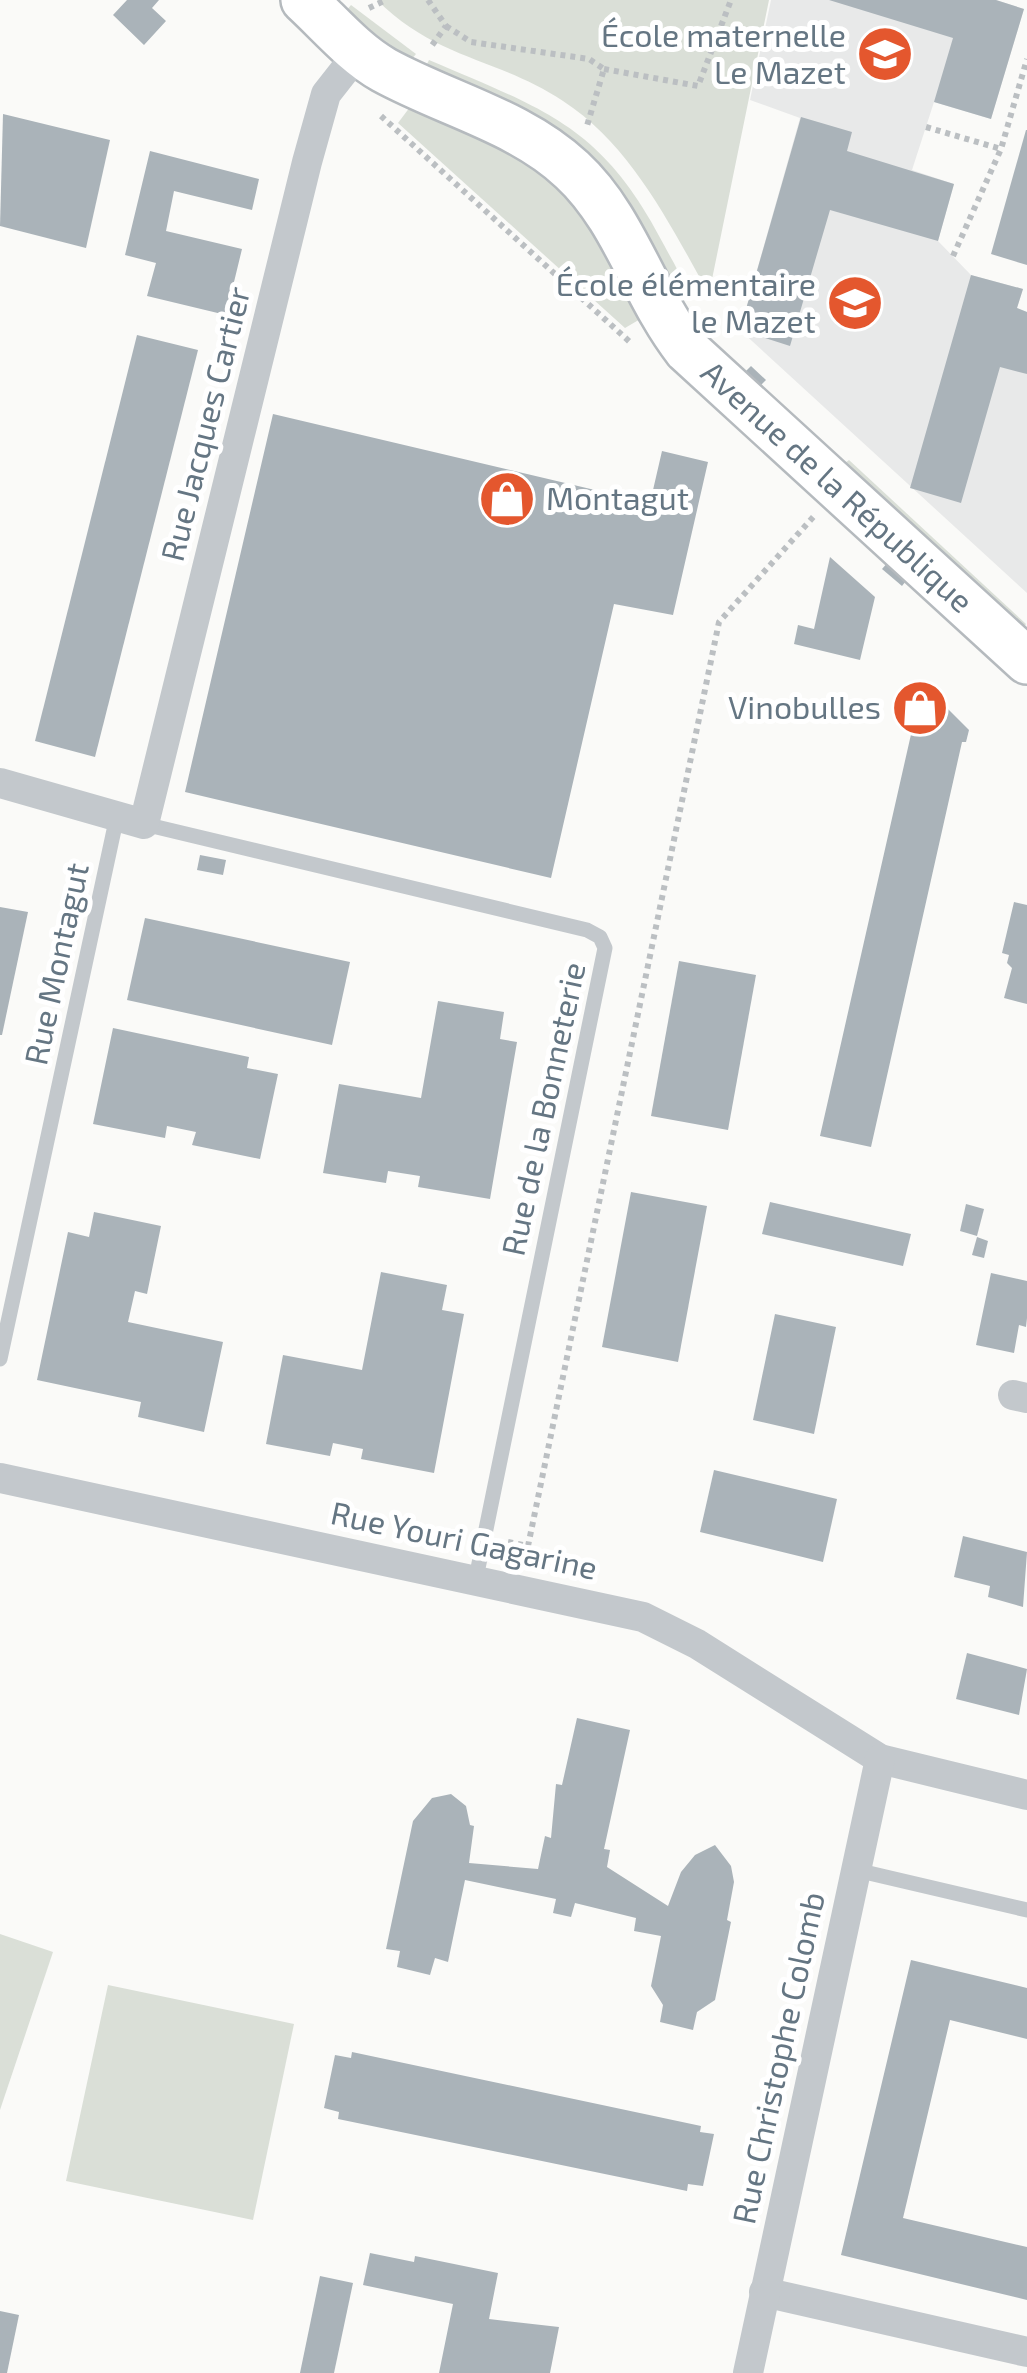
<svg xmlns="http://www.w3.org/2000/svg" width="1027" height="2373" viewBox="0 0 1027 2373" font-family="'Exo 2',sans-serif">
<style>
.built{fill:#e8e9e9}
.green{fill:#dadfd7}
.building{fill:#aab3b9}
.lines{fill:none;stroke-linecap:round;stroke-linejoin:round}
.primary-casing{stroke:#b5babe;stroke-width:50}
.path{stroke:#bbbfc2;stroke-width:6;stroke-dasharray:5 5;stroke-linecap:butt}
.service{stroke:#c3c8cc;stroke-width:15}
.minor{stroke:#c3c8cc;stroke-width:30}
.primary{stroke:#fff;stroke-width:45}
.labels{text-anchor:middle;stroke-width:10;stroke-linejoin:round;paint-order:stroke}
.poi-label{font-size:32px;fill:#657683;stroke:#fff;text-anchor:end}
.street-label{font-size:32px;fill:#657683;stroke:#fff}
</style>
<rect width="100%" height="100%" fill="#fafaf8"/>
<polygon class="built" points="771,0 996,0 1024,9 991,119 934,102 912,170 954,184 938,241 971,275 1023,289 1017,308 1027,312 1027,593 740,330 800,118 750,100"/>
<g class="green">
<path d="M377,0H769L709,294C670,225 632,146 563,101C499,58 437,60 377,0Z"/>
<polygon points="351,5 416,54 410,61 346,11"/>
<path d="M429,60C545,110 602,125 664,245C672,261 689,284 683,302H679C663,271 650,237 630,207C581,133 504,100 425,68Z"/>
<path d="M410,107C475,138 548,159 589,223C609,253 625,287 642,318L625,328L398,123Z"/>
<polygon points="849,460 1026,624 1021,632 841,466"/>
<polygon points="0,1934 53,1952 0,2110"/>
<polygon points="108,1985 294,2024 253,2220 66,2181"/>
</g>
<g class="building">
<polygon points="127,0 159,0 152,8 166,21 144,45 113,15"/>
<polygon points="829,0 996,0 1024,9 991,119 934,102 953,38"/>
<polygon points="3,114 110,140 86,248 0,226"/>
<polygon points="801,117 852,132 847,151 954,184 938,241 830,210 790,346 740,330"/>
<polygon points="1026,130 1027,130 1027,265 991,254"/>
<polygon points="150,151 259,179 252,210 174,191 166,231 242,249 226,315 147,296 156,263 125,255"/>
<polygon points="971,275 1023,289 1017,308 1027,312 1027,374 1000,367 961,503 910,488"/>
<polygon points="137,335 198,350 95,757 35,741"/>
<polygon points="751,366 766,380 759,387 744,373"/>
<polygon points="273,414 650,503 662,451 708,462 673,615 614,604 551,878 185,792"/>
<polygon points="830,557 875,597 860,660 794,644 798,625 814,629"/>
<polygon points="889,561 909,577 902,586 882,569"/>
<polygon points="924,685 969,730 966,742 962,742 871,1147 820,1136 912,730 898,726 906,693"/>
<polygon points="200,855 226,860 223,875 197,870"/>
<polygon points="1014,902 1027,905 1027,1004 1004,998 1012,968 1007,963 1009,955 1002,953"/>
<polygon points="0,907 28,912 2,1035 0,1035"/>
<polygon points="145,918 350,962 332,1045 127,1000"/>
<polygon points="679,961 756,975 728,1130 651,1116"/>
<polygon points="438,1001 504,1012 500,1039 517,1042 490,1199 418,1187 420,1176 388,1171 386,1183 323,1173 339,1084 421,1098"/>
<polygon points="113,1028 249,1057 247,1068 278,1074 260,1159 192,1145 196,1132 167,1126 165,1138 93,1124"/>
<polygon points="631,1192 707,1206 678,1362 602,1347"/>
<polygon points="770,1202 911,1234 903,1266 762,1234"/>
<polygon points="966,1204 984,1209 977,1236 960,1231"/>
<polygon points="94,1212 161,1226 147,1294 135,1291 128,1322 223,1342 204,1432 138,1417 141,1402 37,1380 68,1232 89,1237"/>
<polygon points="977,1237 988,1241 984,1258 972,1255"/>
<polygon points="381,1272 447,1285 442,1310 464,1314 434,1473 361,1459 363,1449 333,1443 330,1456 266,1444 283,1355 362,1370"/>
<polygon points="991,1273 1027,1281 1027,1318 1026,1327 1019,1325 1014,1353 976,1345"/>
<polygon points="775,1314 836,1327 814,1434 753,1420"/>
<polygon points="714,1470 837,1499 823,1562 700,1532"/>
<polygon points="963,1536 1027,1552 1023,1607 988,1597 990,1586 954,1577"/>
<polygon points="967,1653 1027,1669 1019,1715 956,1699"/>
<polygon points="577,1718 630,1730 604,1849 610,1850 607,1867 668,1906 681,1872 695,1855 715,1845 731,1866 734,1882 727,1920 731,1922 715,2000 697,2012 693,2030 660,2022 663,2005 651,1986 661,1936 634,1931 636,1918 575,1903 571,1917 553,1913 556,1899 465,1880 448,1962 435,1958 430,1975 397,1967 400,1951 386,1949 413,1821 432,1798 451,1794 466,1806 470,1825 474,1826 469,1863 538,1869 545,1836 551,1838 556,1784 562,1785"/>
<polygon points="911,1960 1027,1988 1027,2039 950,2020 903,2218 1027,2247 1027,2300 841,2255"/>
<polygon points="352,2052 701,2126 700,2132 714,2134 703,2186 688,2184 687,2191 338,2119 339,2112 324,2108 335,2055 351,2058"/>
<polygon points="370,2253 414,2262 415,2256 498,2273 489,2319 559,2327 550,2373 439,2373 453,2304 363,2285"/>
<polygon points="320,2276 353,2283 334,2373 300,2373"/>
<polygon points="0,2311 19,2315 7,2373 0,2373"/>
</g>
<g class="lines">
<g class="primary-casing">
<g id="primary">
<path id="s1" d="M304,0C329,23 354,53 384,70C446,104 520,121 572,170C625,219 643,294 687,350L1027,661"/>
</g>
</g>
<g class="path">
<polyline points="428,0 446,26 430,48"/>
<polyline points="369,8 386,0"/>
<polyline points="446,26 471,42 589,59 604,69 586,129"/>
<polyline points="604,69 698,86 731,0"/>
<polyline points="381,116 631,343"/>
<polyline points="926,127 1001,149"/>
<polyline points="953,256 1001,149 1027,59"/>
<polyline points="508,1542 528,1546 719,622 815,515"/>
</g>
<g class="service">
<polyline points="144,824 587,930 600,937 605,948 476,1578"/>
<polyline points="0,1359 117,816"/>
<polyline points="856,1870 1027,1910"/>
</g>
<g class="minor">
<polyline points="0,783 144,824 307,162 326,94 359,52"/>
<polyline points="1013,1395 1027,1398"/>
<polyline points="0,1478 643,1617 697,1644 880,1759 1027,1795"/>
<polyline points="764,2292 1027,2352"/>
<polyline points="748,2373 880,1759"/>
</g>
<use href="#primary" class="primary"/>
</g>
<defs>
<g id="school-disc" transform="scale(2.875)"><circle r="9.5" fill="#e4572e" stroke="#fff"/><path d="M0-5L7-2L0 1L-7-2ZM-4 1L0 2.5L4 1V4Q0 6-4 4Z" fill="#fff"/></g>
<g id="shop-disc" transform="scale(2.875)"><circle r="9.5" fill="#e4572e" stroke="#fff"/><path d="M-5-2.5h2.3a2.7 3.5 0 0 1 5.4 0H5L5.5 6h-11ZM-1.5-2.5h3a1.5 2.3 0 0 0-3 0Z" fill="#fff"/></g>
</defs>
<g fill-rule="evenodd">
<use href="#school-disc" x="885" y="54"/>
<use href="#school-disc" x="855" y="303"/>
<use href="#shop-disc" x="507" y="499"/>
<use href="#shop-disc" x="920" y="708"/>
</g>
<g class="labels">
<g class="poi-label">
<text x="846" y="47">École maternelle<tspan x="846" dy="37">Le Mazet</tspan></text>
<text x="816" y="296">École élémentaire<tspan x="816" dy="37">le Mazet</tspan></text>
<text x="546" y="510" text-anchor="start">Montagut</text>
<text x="881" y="719">Vinobulles</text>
</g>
<g class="street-label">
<text transform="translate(206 424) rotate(-76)" y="11">Rue Jacques Cartier</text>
<text dy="11" stroke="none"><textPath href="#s1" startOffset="738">Avenue de la République</textPath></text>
<text transform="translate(57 964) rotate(-78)" y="11">Rue Montagut</text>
<text transform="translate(544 1109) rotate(-78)" y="11">Rue de la Bonneterie</text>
<text transform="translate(464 1541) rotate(12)" y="11">Rue Youri Gagarine</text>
<text transform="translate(779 2058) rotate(-78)" y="11">Rue Christophe Colomb</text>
</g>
</g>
</svg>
